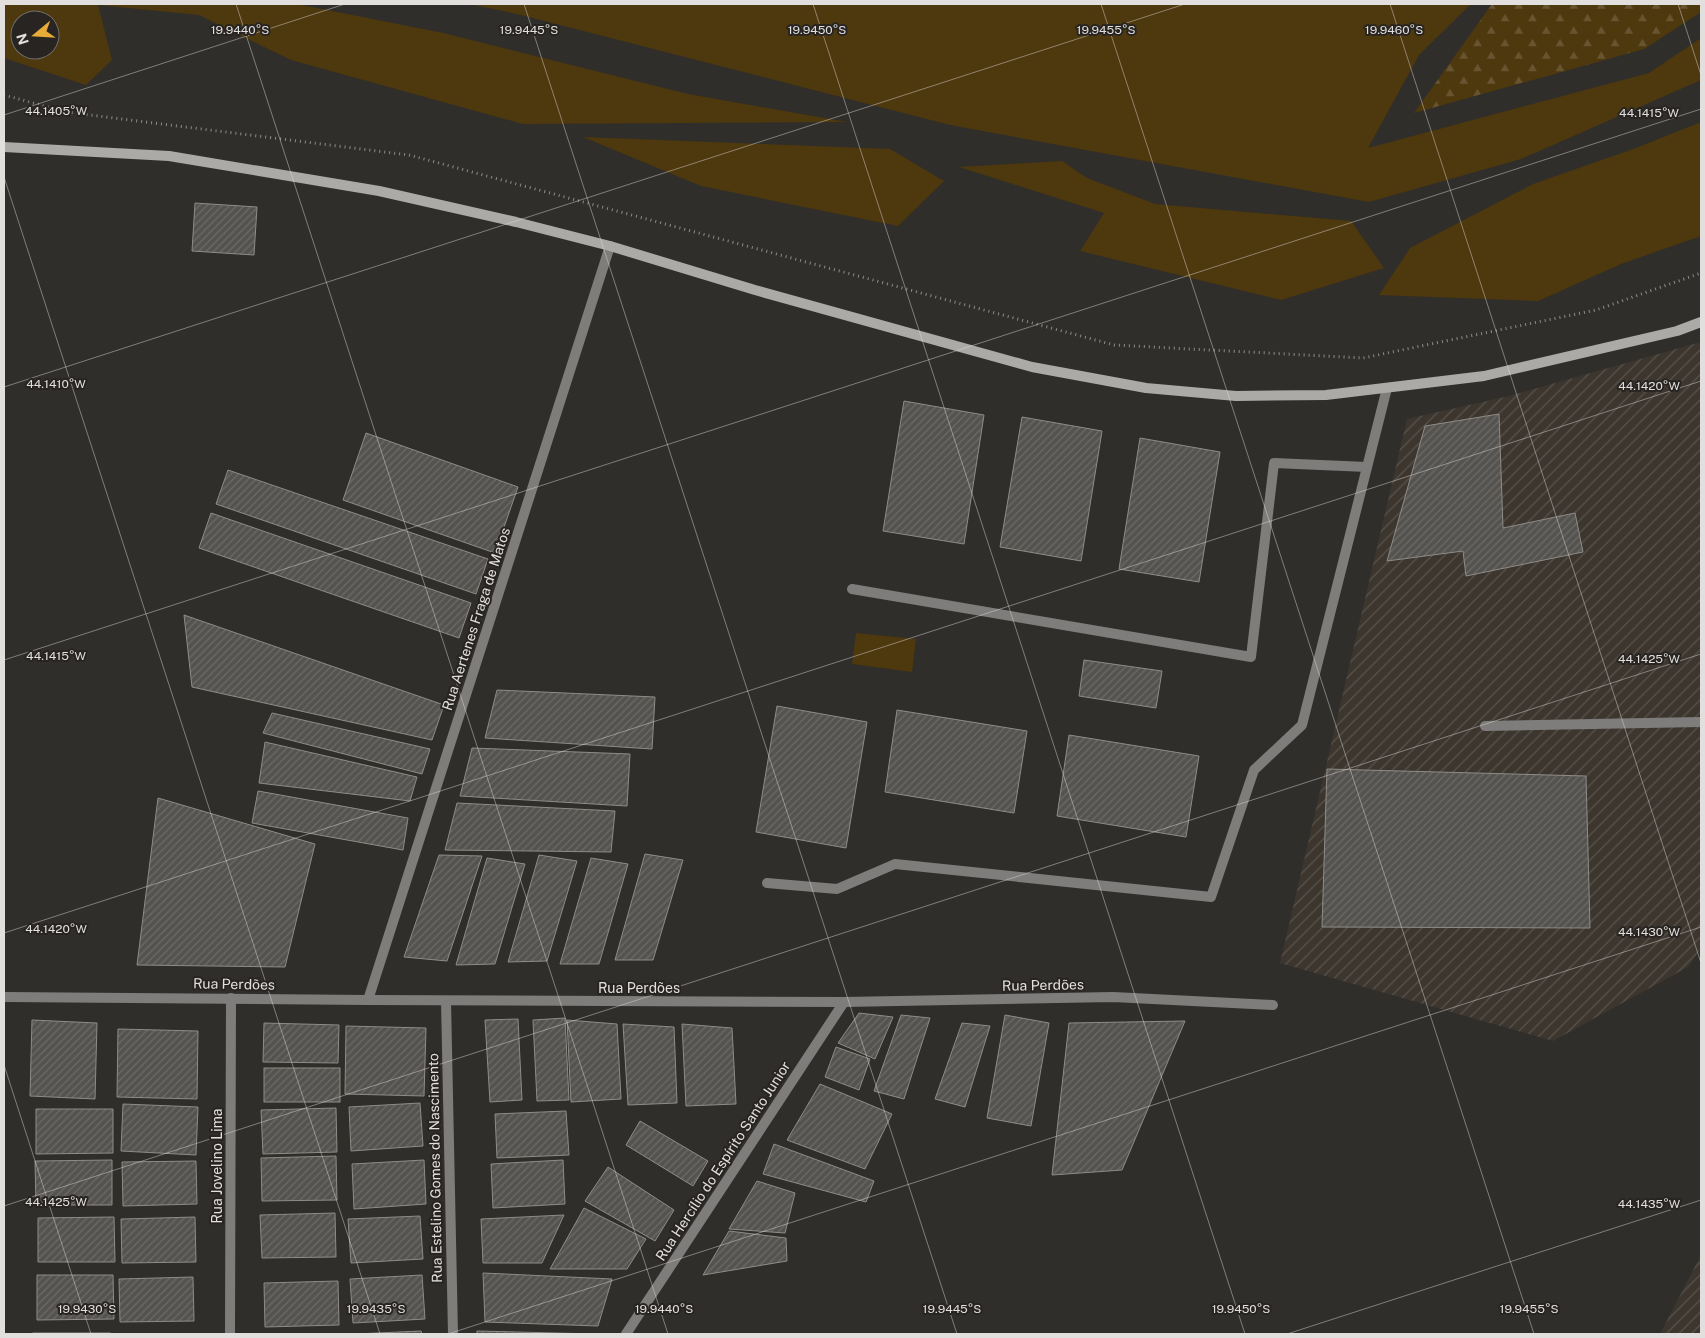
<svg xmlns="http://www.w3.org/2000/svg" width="1705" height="1338" viewBox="0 0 1705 1338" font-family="'Public Sans',sans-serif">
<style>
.industrial{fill:url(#industrial-furrows)}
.grass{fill:#4e380d;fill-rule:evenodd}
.forest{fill:url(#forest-firs)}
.building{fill:url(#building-hatch);stroke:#8f8c88}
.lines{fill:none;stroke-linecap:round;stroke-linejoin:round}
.path{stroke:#8e8c89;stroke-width:3;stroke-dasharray:1 4;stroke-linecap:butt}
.service{stroke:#7e7d7b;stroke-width:10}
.minor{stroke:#7e7d7b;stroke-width:10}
.tertiary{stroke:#7e7d7b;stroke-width:10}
.secondary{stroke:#acaaa7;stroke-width:10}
.ticks{fill:none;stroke:#e2e0de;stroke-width:1;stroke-opacity:0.45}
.labels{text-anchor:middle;stroke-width:4;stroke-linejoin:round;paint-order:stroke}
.street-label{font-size:14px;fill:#e2e0de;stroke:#272421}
.ticks-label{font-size:12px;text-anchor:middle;fill:#e2e0de;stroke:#272421;stroke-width:4;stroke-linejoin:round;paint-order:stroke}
</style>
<defs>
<pattern id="industrial-furrows" width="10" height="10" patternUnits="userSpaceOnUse" patternTransform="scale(1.25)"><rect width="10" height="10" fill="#3c362e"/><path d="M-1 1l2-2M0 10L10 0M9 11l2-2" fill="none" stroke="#58534c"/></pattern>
<pattern id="forest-firs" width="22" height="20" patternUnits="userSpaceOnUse" patternTransform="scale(1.25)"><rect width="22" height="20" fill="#4e380d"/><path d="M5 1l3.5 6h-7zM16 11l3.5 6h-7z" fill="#675430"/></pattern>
<pattern id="building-hatch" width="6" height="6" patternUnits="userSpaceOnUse" patternTransform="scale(1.25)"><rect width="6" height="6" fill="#55534f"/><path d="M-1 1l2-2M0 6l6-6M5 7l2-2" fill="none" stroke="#6d6b68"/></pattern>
</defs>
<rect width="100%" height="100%" fill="#302e2a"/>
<g class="industrial">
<polygon points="1701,342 1701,948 1688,967 1553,1041 1280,963 1407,419 1509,396"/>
<polygon points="1701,1255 1701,1334 1660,1334"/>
</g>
<g class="grass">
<path d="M4,4H297L443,33L688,94L847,122L523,124L291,60L199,15L98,5L112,60L86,85L4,58ZM20,20H50V50H20Z"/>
<polygon points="469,4 1471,4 1419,55 1368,148 1649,73 1701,38 1701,80 1521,159 1369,202 950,125 517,14"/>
<polygon points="1701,122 1701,236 1621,264 1538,301 1379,295 1410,248 1533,184 1636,148"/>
<polygon points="583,137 890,149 944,181 898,226 701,186"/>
<polygon points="1062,161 1087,178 1155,204 1351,221 1384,268 1281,300 1080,251 1104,213 959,167"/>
<polygon points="856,633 916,639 912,672 852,664"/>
</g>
<polygon class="forest" points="1492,4 1701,4 1701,12 1644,49 1414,113"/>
<g class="building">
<polygon points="195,203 257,207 254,255 192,251"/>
<polygon points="904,401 984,415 964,544 883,531"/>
<polygon points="1499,414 1503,528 1575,513 1583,552 1466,576 1463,551 1387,561 1425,426"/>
<polygon points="1022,417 1102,431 1081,561 1000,547"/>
<polygon points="366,433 518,487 495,553 343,500"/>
<polygon points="1140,438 1220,452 1199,582 1119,569"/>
<polygon points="228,470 488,559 476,594 216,504"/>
<polygon points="211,513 471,603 459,638 199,548"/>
<polygon points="184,615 444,705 432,740 192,687"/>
<polygon points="1084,660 1162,671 1156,708 1079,696"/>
<polygon points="497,690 655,697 652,749 485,738"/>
<polygon points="777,706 867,722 846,848 756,832"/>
<polygon points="897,710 1027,731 1014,813 885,792"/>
<polygon points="272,713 430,749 422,774 263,733"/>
<polygon points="1069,735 1199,756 1186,837 1057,816"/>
<polygon points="265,742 417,777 410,801 259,783"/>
<polygon points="472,748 630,754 627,806 460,796"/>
<polygon points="1327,769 1586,776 1590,928 1322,927"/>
<polygon points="258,791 408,818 403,850 252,823"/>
<polygon points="158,798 315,844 285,967 137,965"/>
<polygon points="457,803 615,811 611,852 445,850"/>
<polygon points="645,854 683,860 653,960 615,960"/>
<polygon points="439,855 482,856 447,961 404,957"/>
<polygon points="539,855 577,861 547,961 508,962"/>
<polygon points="487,858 525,864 495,964 456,965"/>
<polygon points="591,858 628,864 599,964 560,964"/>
<polygon points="859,1013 893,1017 875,1059 838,1043"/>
<polygon points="901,1015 930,1018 904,1099 874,1091"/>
<polygon points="1005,1015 1049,1023 1031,1126 987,1118"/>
<polygon points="565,1018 569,1100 537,1101 533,1020"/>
<polygon points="518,1019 522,1100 490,1102 485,1020"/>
<polygon points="32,1020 97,1023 95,1099 30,1096"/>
<polygon points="567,1020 617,1024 621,1099 571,1102"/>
<polygon points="1185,1021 1122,1170 1052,1175 1069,1023"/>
<polygon points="264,1023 339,1025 338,1063 263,1062"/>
<polygon points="962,1023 990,1026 965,1107 935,1099"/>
<polygon points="623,1024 674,1027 677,1103 628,1105"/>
<polygon points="682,1024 732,1028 736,1104 686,1106"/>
<polygon points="346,1026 426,1028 424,1096 345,1094"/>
<polygon points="118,1029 198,1031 197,1099 117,1097"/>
<polygon points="836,1047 870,1059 859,1090 825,1077"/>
<rect x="264" y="1068" width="76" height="34"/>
<polygon points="820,1084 892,1114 865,1169 787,1140"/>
<polygon points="420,1103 423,1146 351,1151 349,1107"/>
<polygon points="123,1104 198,1107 196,1155 121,1151"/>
<polygon points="336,1108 337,1152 263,1154 261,1110"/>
<polygon points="36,1109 113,1109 113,1153 36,1154"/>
<polygon points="566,1111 569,1155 497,1158 495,1114"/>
<polygon points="640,1121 708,1161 693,1186 626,1145"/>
<polygon points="774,1144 874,1181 866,1202 763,1174"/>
<polygon points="336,1156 337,1200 262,1201 261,1158"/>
<polygon points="112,1160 112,1205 36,1205 35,1161"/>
<polygon points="424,1160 426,1204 354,1209 352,1164"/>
<polygon points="563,1160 565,1204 493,1208 491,1164"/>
<polygon points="196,1161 197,1204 123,1206 122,1162"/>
<polygon points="608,1167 674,1210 655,1241 585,1201"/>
<polygon points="757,1181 795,1193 785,1233 729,1229"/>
<polygon points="584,1208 646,1239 627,1269 550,1269"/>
<polygon points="335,1213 336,1257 262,1258 260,1215"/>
<polygon points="564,1215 542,1263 483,1263 481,1219"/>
<polygon points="420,1216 423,1259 351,1263 348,1219"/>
<polygon points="114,1217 115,1262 38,1262 38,1218"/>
<polygon points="195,1217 196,1262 122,1263 121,1219"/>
<polygon points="729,1231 786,1238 787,1261 703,1275"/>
<polygon points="483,1273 612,1279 598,1326 485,1322"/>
<polygon points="37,1275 113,1275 114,1319 37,1320"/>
<polygon points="422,1275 425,1319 353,1323 350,1279"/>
<polygon points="193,1277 194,1321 120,1322 119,1279"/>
<polygon points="338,1281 339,1325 265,1327 264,1283"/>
<polygon points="421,1331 422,1334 355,1334"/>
<polygon points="477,1331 595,1334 477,1334"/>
<rect x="33" y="1333" width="77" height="1"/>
</g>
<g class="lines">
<polyline class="path" points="4,95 66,112 409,155 1114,345 1363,358 1596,310 1701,273"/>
<g class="service">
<polyline points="852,589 1251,657 1274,463 1367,467"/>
<polyline points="1485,726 1701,722"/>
<polyline points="767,883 837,889 895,864 1211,897 1254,770 1302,725 1387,388"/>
</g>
<g class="minor">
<polyline points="368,1000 844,1002 1113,997 1273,1005"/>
<polyline points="446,1001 453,1334"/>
<polyline points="230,1334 231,998"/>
<polyline points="626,1334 844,1002"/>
</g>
<polyline class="tertiary" points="4,997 368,1000 610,246"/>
<polyline class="secondary" points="4,147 169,156 379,191 516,222 610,246 755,290 1032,367 1146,388 1236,396 1326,395 1484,376 1677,331 1701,322"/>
</g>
<path class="ticks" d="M236,4L668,1334M524,4L957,1334M813,4L1245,1334M1101,4L1534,1334M1390,4L1701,963M1678,4L1701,75M4,115L345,4M4,177L380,1334M4,387L1185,4M4,660L1701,109M4,933L1701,381M4,1065L91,1334M4,1206L1701,654M448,1334L1701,927M1287,1334L1701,1200"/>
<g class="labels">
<g class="street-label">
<text transform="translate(476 619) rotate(-72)" y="5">Rua Aertenes Fraga de Matos</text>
<text transform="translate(234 984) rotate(1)" y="5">Rua Perdões</text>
<text transform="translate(1043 985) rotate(-1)" y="5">Rua Perdões</text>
<text x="639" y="993">Rua Perdões</text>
<text transform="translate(723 1161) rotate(-57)" y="5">Rua Hercílio do Espírito Santo Junior</text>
<text transform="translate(217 1166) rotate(-90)" y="5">Rua Jovelino Lima</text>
<text transform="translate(435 1168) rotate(-91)" y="5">Rua Estelino Gomes do Nascimento</text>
</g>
</g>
<g class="ticks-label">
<text x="240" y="34">19.9440°S</text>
<text x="529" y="34">19.9445°S</text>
<text x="817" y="34">19.9450°S</text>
<text x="1106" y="34">19.9455°S</text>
<text x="1394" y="34">19.9460°S</text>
<text x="56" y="115">44.1405°W</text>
<text x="1649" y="117">44.1415°W</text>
<text x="56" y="388">44.1410°W</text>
<text x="1649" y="390">44.1420°W</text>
<text x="56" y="660">44.1415°W</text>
<text x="1649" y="663">44.1425°W</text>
<text x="56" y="933">44.1420°W</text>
<text x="1649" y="936">44.1430°W</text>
<text x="56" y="1206">44.1425°W</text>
<text x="1649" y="1208">44.1435°W</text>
<text x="87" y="1313">19.9430°S</text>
<text x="376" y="1313">19.9435°S</text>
<text x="664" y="1313">19.9440°S</text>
<text x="952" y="1313">19.9445°S</text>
<text x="1241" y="1313">19.9450°S</text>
<text x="1529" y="1313">19.9455°S</text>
</g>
<rect width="1705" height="1338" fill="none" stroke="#e2e0de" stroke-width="10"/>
<g transform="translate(35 35) rotate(252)"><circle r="24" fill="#272421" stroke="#726f6d"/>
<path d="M0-4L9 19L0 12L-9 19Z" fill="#e7ac37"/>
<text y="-8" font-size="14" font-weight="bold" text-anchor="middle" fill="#e2e0de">N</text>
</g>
</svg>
